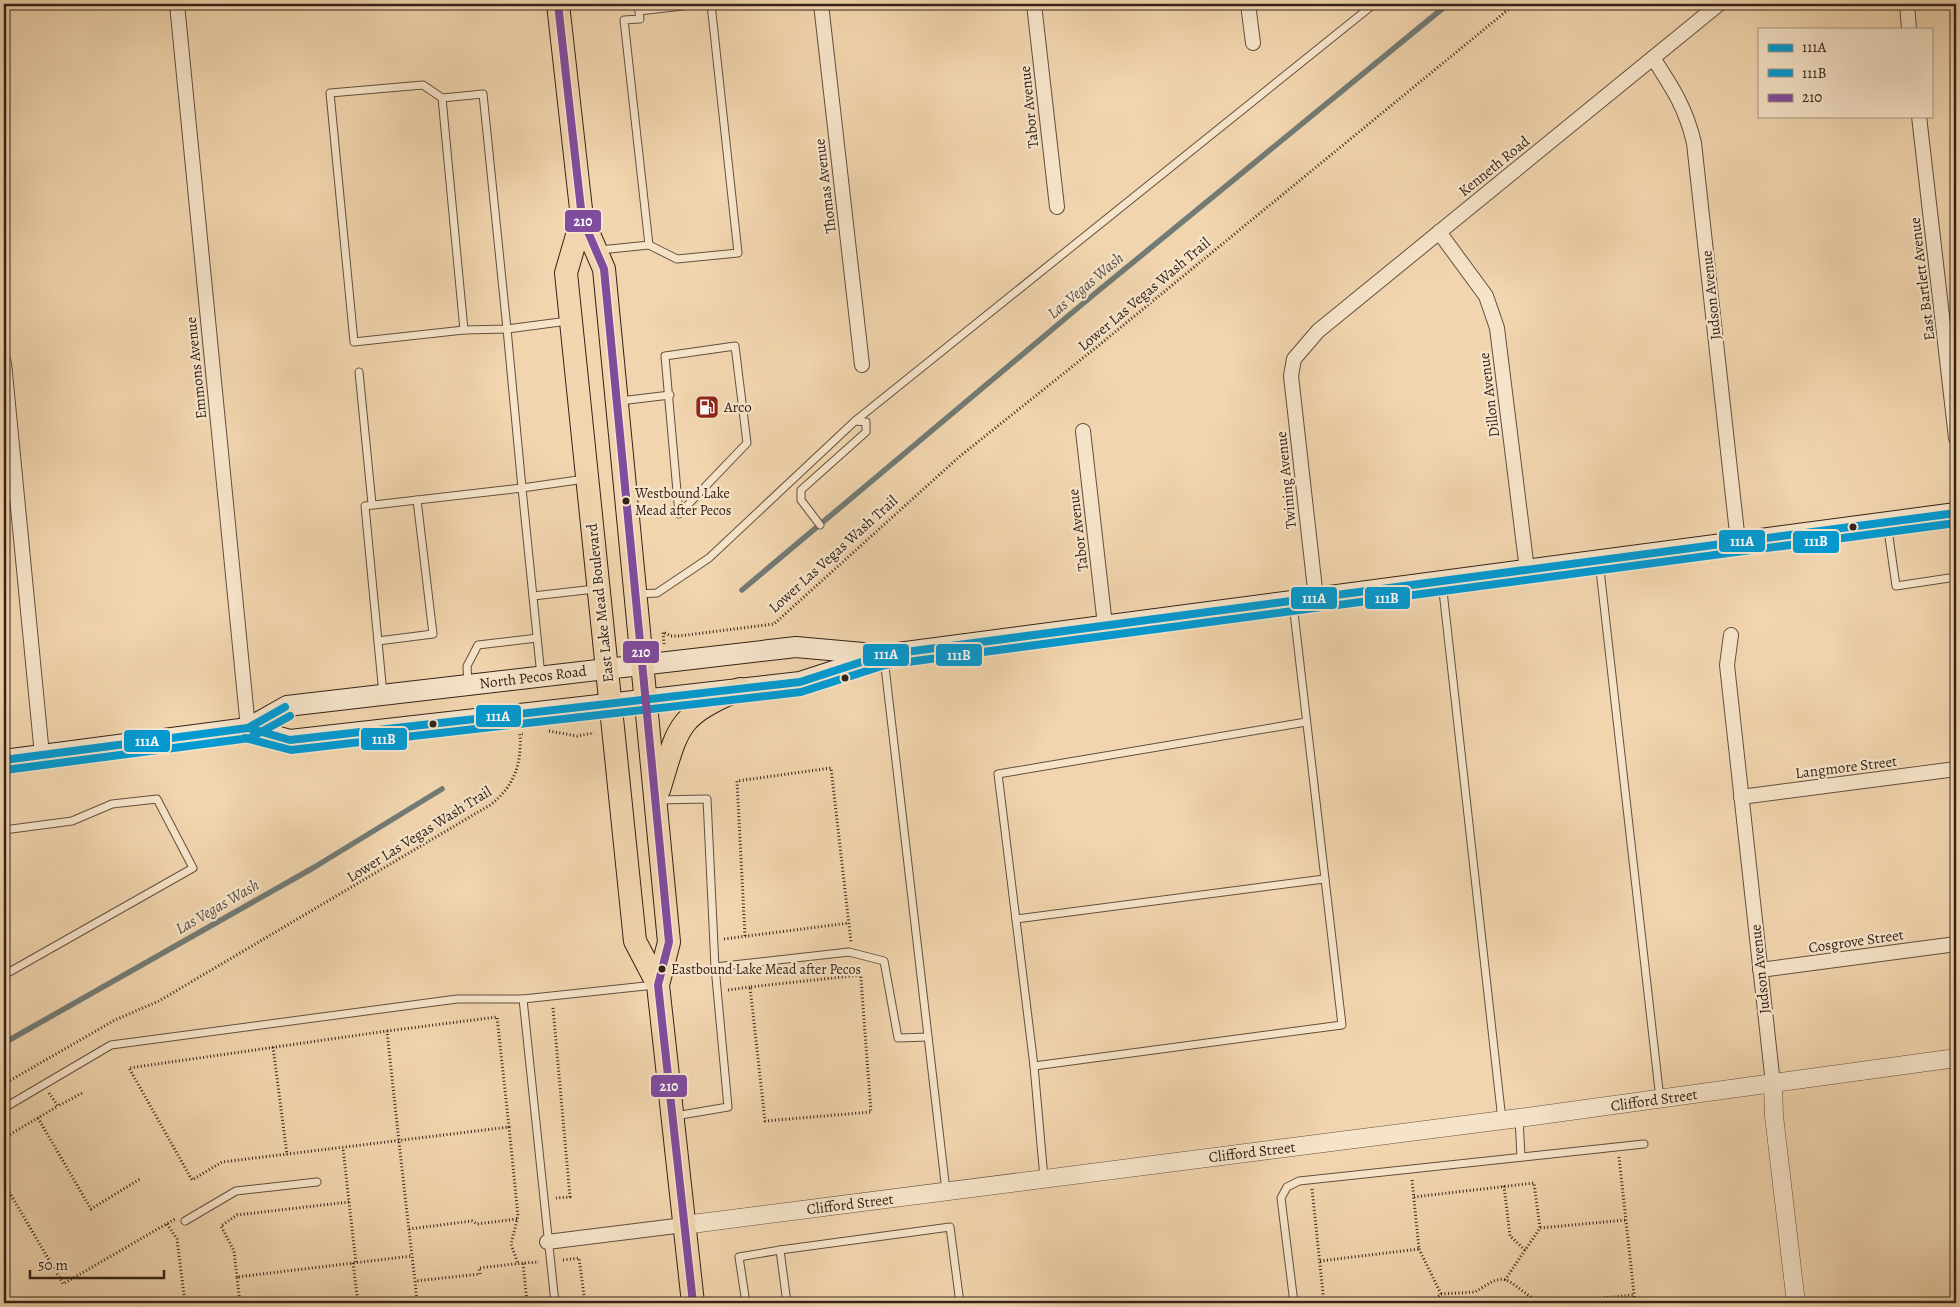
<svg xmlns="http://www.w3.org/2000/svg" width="1960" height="1307" viewBox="0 0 1960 1307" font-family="Alegreya,serif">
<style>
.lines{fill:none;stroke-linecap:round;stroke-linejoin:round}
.stream{stroke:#727b75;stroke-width:5.5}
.service-casing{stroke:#634f3e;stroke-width:9}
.minor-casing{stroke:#634f3e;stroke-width:16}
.tertiary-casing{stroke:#634f3e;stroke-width:19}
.secondary-casing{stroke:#342219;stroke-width:22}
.primary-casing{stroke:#342219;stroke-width:24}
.path{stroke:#342219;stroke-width:3;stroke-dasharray:1 2.5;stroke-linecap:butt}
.service{stroke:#f6e4ca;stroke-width:7}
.minor{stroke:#f6e4ca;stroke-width:14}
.tertiary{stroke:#f6e4ca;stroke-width:18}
.secondary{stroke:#f6e4ca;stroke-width:20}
.primary{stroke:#f1d5ae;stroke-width:22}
.bus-1-casing{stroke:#f6e4ca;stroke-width:11}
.bus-2-casing{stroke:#f6e4ca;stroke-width:11}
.bus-3-casing{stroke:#f6e4ca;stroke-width:11}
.bus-1{stroke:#039ad2;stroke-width:8}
.bus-2{stroke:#039ad2;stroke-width:8}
.bus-3{stroke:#804c9e;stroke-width:8}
.bus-dot{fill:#342219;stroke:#f6e4ca;stroke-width:2}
.labels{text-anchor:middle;stroke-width:4.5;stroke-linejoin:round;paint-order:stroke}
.bus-label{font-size:14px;fill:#342219;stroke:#f6e4ca;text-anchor:start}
.street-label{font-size:15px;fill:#342219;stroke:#f6e4ca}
.poi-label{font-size:15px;fill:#342219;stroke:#f6e4ca;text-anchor:start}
.water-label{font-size:16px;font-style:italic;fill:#534f47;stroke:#f6e4ca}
.line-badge{stroke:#f6e4ca;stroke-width:2}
.badge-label{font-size:14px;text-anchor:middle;font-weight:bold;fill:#fff}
</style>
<rect width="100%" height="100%" fill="#f1d5ae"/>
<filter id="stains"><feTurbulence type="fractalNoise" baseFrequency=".004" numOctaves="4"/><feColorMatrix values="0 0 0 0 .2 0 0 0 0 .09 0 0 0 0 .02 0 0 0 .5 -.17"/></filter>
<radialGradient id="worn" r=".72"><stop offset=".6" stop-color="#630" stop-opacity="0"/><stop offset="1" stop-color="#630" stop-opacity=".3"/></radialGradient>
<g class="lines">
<g class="stream">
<polyline points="742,590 1092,296 1448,4"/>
<polyline points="4,1043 313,868 442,789"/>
</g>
<g class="service-casing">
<g id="service">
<polyline points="639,11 700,4"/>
<polygon points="483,94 507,329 464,330 442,98"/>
<polyline points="442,98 423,85 330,93 354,342 464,330"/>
<polyline points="649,245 677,259 738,253 711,4"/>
<polyline points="600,250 649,245 624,20 640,19 638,4"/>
<polygon points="735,346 747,443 679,514 665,356"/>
<polyline points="359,372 372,504"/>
<polyline points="620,401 670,395"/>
<polyline points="855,421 1374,4"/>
<polyline points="1887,523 1896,586 1956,577"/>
<polyline points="1599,561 1660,1099"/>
<polyline points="1442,582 1502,1120"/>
<polyline points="638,594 657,593 709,558 855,421 866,422 866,432 801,490 801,500 820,525"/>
<polyline points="533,596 595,589"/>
<polyline points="378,641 433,634 417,500"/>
<polyline points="884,658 946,1191"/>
<polyline points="541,676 522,488 585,479"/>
<polyline points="468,684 467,666 478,645 537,638"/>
<polyline points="383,694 365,506 522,488 507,329 568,321"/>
<polyline points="658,800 707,799 715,967 728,1107 675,1116"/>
<polyline points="4,830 72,821 112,804 157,799 193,868 4,975"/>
<polyline points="1016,919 1324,879"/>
<polyline points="715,967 849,952 884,961 898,1038 928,1037"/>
<polyline points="523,999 555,1303"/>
<polyline points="1034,1066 1342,1025 1293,604"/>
<polyline points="4,1108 111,1045 457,999 523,999 655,985"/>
<polyline points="1519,1118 1521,1157"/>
<polyline points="1044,1178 1034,1066 998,774 1306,722"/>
<polyline points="185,1221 236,1191 317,1182"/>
<polyline points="746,1303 739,1257 780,1250"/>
<polyline points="787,1303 780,1250 950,1227 960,1303"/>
<polyline points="1294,1303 1281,1198 1287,1187 1299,1181 1644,1144"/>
</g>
</g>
<g class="minor-casing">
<g id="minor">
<polyline points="177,4 248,728"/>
<polyline points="821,4 862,365"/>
<polyline points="1034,4 1057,207"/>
<polyline points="1248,4 1253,43"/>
<polyline points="1907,4 1909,29"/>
<path d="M1653,58C1672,87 1686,108 1694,143L1738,542"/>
<polyline points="1919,116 1956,438"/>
<polyline points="1439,232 1486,296 1497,328 1527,570"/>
<polyline points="4,363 42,755"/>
<polyline points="1083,431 1105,625"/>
<polyline points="1316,598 1291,376 1294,359 1318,331 1719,4"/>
<polyline points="1731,635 1727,665 1773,1084"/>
<polyline points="1741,797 1956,769"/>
<polyline points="1760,970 1956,944"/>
<polyline points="547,1242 684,1225"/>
</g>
</g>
<g class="tertiary-casing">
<g id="tertiary">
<polyline points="1773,1084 1774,1116 1796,1303"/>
<polyline points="684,1225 1519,1118 1956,1058"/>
</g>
</g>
<g class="secondary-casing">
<g id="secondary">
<polyline points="248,728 290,740 800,682 883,655 1956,513"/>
<polyline points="4,760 248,728 287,706 796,647 874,654"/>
</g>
</g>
<g class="primary-casing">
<g id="primary">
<polyline points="558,4 582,218 604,269 669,942 658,985 693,1303"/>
<polyline points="582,218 566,273 635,941 658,985"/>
<path d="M659,790C679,725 676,717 740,689"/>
</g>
</g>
<g class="path">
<polyline points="664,644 663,632 671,636 679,636 774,624 959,457 1098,346 1515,4"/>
<polyline points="549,731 577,736 594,733"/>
<polyline points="745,936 737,781 831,768 851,942"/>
<polyline points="724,939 849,923"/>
<polyline points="860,975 750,987 765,1121 871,1112 860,966"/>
<polyline points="728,990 750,987"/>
<polyline points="553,1008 570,1197 556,1198"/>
<path d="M387,1031L497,1017L509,1127L222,1162L192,1180L129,1068L387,1031C396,1115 405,1198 415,1281"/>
<polyline points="273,1047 287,1155"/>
<path d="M4,1084L115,1020L159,1001L490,805C514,787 522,764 520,734H523"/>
<polyline points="49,1093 58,1106 84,1092"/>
<polyline points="38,1118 91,1209 140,1179"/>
<polyline points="509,1127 518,1216 511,1244 518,1264"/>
<polyline points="4,1138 58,1106"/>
<polyline points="1619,1157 1635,1303"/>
<polyline points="4,1183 63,1284 175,1219"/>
<polyline points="1504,1186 1510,1236 1525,1250"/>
<polyline points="1312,1189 1324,1303"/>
<polyline points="1414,1197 1534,1183 1540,1228"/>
<polyline points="349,1202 356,1263"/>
<polyline points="167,1224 177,1239 185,1303"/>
<polyline points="409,1229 472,1221 477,1224 517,1219"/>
<polyline points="1419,1249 1441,1294 1431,1303"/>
<polyline points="563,1260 579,1258 585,1303"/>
<polyline points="1320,1261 1419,1249 1412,1180"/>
<polyline points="353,1263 358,1303"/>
<polyline points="237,1277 234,1251 221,1226 237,1215 349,1202 343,1148"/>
<polyline points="1505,1280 1540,1228 1626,1220"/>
<polyline points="1441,1294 1475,1292 1493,1281 1502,1279 1509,1281 1539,1303"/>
<polyline points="240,1303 237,1277 412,1256"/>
<polyline points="417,1303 415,1281 480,1274 479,1268 523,1263"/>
<polyline points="527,1303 523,1263 539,1262"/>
<polyline points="1555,1303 1634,1295"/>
</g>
<use href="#service" class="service"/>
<use href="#minor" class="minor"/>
<use href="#tertiary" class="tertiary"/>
<use href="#secondary" class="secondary"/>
<use href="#primary" class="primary"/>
<g class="bus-1-casing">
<g id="bus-1">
<polyline points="248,728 290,740 800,682 883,655 1956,513"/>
<polyline points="4,760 248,728 285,707"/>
</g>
</g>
<g class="bus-2-casing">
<g id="bus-2">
<polyline points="245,738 291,750 801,692 885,665 1956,523"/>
<polyline points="5,770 250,738 290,716"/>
</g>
</g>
<g class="bus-3-casing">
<polyline id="bus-3" points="558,4 582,218 604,269 669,942 658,985 693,1303"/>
</g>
<use href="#bus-1" class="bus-1"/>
<use href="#bus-2" class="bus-2"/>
<use href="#bus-3" class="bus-3"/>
</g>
<defs>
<g id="fuel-square" transform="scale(1.25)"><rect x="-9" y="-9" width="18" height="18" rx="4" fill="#8f2418" stroke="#f6e4ca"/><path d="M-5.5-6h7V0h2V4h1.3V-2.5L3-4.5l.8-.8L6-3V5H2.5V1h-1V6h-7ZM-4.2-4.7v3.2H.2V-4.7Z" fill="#fff"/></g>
</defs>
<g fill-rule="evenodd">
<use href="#fuel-square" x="707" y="407"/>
</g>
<g class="bus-dot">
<circle cx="626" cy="501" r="4.5"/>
<circle cx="1853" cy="527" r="4.5"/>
<circle cx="845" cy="678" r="4.5"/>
<circle cx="433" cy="724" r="4.5"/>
<circle cx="662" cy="969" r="4.5"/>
</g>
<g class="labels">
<g class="bus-label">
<text x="635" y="498">Westbound Lake<tspan x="635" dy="17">Mead after Pecos</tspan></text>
<text x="671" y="974">Eastbound Lake Mead after Pecos</text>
</g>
<g class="street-label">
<text transform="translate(1029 107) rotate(-96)" y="5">Tabor Avenue</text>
<text transform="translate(1494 166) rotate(-39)" y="5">Kenneth Road</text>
<text transform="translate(825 186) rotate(-97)" y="5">Thomas Avenue</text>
<text transform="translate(1922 279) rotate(-97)" y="5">East Bartlett Avenue</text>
<text transform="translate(1144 294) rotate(-40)" y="5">Lower Las Vegas Wash Trail</text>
<text transform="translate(1711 295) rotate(-96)" y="5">Judson Avenue</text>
<text transform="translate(196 368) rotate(-96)" y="5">Emmons Avenue</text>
<text transform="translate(1489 395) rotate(-97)" y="5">Dillon Avenue</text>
<text transform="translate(1286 480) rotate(-96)" y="5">Twining Avenue</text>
<text transform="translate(1078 530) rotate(-97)" y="5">Tabor Avenue</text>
<text transform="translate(833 554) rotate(-42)" y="5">Lower Las Vegas Wash Trail</text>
<text transform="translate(600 603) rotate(-96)" y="5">East Lake Mead Boulevard</text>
<text transform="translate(533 677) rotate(-7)" y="5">North Pecos Road</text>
<text transform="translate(1846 767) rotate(-7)" y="5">Langmore Street</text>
<text transform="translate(419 834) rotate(-32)" y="5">Lower Las Vegas Wash Trail</text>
<text transform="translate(1856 941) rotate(-8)" y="5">Cosgrove Street</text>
<text transform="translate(1760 969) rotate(-96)" y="5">Judson Avenue</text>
<text transform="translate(1654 1100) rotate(-8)" y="5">Clifford Street</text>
<text transform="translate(1252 1152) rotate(-7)" y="5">Clifford Street</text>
<text transform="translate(850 1204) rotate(-7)" y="5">Clifford Street</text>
</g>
<g class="poi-label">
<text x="724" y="412">Arco</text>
</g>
<g class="water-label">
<text transform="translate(1085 285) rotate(-40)" y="6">Las Vegas Wash</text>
<text transform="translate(217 906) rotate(-30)" y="6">Las Vegas Wash</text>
</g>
</g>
<g class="line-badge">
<rect x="564" y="209" width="38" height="24" rx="5" fill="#804c9e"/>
<rect x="1718" y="529" width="48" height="24" rx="5" fill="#039ad2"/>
<rect x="1792" y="530" width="48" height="24" rx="5" fill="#039ad2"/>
<rect x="1290" y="586" width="48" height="24" rx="5" fill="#039ad2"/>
<rect x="1364" y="586" width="47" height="24" rx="5" fill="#039ad2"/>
<rect x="622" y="640" width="38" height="24" rx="5" fill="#804c9e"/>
<rect x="862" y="643" width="48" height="24" rx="5" fill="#039ad2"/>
<rect x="935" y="643" width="48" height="24" rx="5" fill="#039ad2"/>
<rect x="475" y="704" width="47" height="24" rx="5" fill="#039ad2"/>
<rect x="360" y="727" width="48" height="24" rx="5" fill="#039ad2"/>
<rect x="123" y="729" width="48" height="24" rx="5" fill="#039ad2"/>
<rect x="650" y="1074" width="38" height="24" rx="5" fill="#804c9e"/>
</g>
<g class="badge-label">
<text x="583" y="226">210</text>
<text x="1742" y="546">111A</text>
<text x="1816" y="546">111B</text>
<text x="1314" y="603">111A</text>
<text x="1387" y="603">111B</text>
<text x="641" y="657">210</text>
<text x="886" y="659">111A</text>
<text x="959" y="660">111B</text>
<text x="498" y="721">111A</text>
<text x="384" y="744">111B</text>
<text x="147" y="746">111A</text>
<text x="669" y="1091">210</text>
</g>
<rect width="1960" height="1307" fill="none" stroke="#f1d5ae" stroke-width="20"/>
<rect x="5" y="5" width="1950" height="1297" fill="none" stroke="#342219" stroke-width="2.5"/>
<rect x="10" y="10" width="1940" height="1287" fill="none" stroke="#342219"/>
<rect x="1758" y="28" width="175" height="90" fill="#f6e4ca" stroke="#a89683"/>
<rect x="1768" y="44" width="25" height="8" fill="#039ad2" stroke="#a89683"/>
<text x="1802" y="52" font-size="15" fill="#342219">111A</text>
<rect x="1768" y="69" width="25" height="8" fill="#039ad2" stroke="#a89683"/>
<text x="1802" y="78" font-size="15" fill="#342219">111B</text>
<rect x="1768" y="94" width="25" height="8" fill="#804c9e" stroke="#a89683"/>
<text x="1802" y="102" font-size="15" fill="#342219">210</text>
<path d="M30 1270v8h134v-8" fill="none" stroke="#342219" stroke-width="2.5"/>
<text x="38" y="1270" font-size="15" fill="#342219" stroke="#f6e4ca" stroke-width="4" paint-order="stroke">50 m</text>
<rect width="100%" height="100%" filter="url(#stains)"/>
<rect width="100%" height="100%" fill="url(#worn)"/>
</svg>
